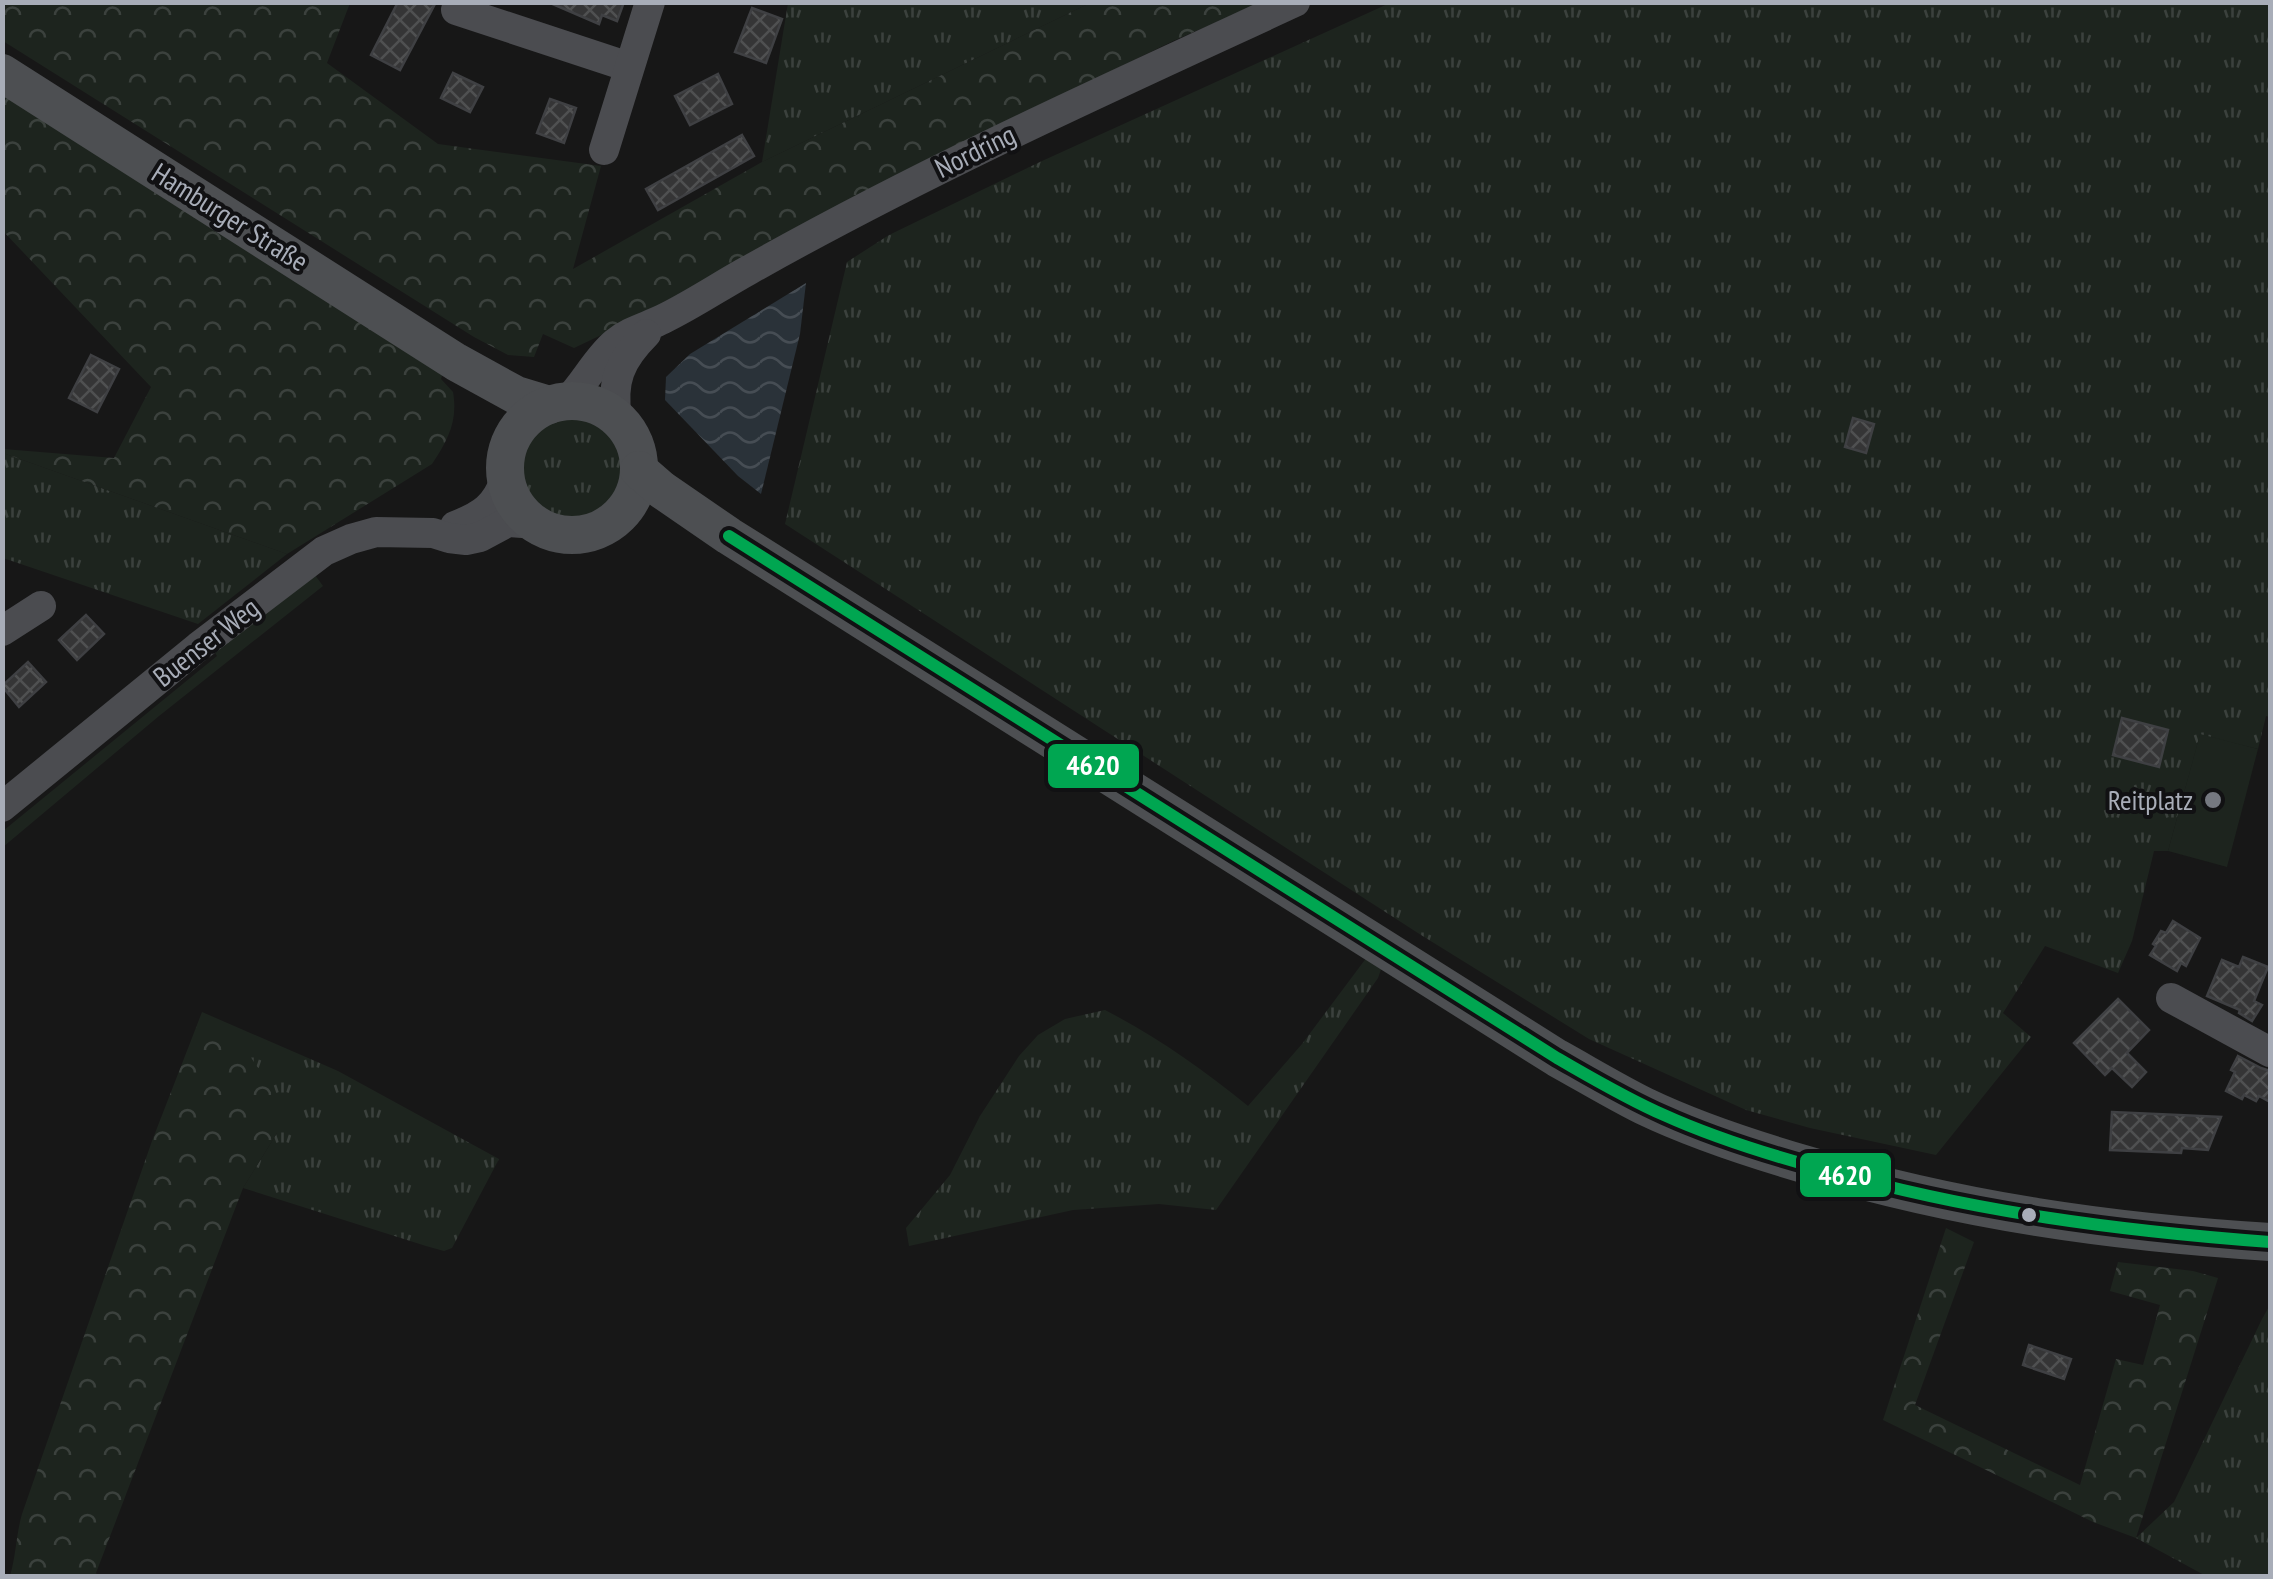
<svg xmlns="http://www.w3.org/2000/svg" width="2273" height="1579" viewBox="0 0 2273 1579" font-family="'PT Sans Narrow',sans-serif">
<style>
.grass{fill:url(#grass-tufts)}
.forest{fill:url(#forest-crowns)}
.pitch{fill:#1d241e}
.water{fill:url(#water-waves)}
.building{fill:url(#building-cross-hatch);stroke:#3f4043;stroke-width:2.5}
.lines{fill:none;stroke-linecap:round;stroke-linejoin:round}
.minor{stroke:#4b4c50;stroke-width:30}
.major{stroke:#4d4f52;stroke-width:38}
.bus-1-casing{stroke:#111113;stroke-width:20}
.bus-1{stroke:#00a651;stroke-width:12}
.poi-dot{fill:#757880;stroke:#111113;stroke-width:4}
.bus-dot{fill:#a8adb8;stroke:#111113;stroke-width:4}
.labels{text-anchor:middle;stroke-width:8;stroke-linejoin:round;paint-order:stroke}
.street-label{font-size:28px;fill:#a8adb8;stroke:#111113}
.poi-label{font-size:28px;fill:#a8adb8;stroke:#111113;text-anchor:end}
.line-badge{stroke:#111113;stroke-width:4}
.badge-label{font-size:28px;text-anchor:middle;font-weight:bold;fill:#fff}
</style>
<defs>
<pattern id="grass-tufts" width="24" height="20" patternUnits="userSpaceOnUse" patternTransform="scale(2.5)"><rect width="24" height="20" fill="#1d241e"/><path d="M3 7l-1-3M5 7V3M7 7l1-3M15 17l-1-3M17 17v-4M19 17l1-3" fill="none" stroke="#3b413d"/></pattern>
<pattern id="forest-crowns" width="20" height="18" patternUnits="userSpaceOnUse" patternTransform="scale(2.5)"><rect width="20" height="18" fill="#1d241e"/><path d="M2 6a3 3 0 1 1 6 0M12 15a3 3 0 1 1 6 0" fill="none" stroke="#3b413d"/></pattern>
<pattern id="water-waves" width="16" height="10" patternUnits="userSpaceOnUse" patternTransform="scale(2.5)"><rect width="16" height="10" fill="#2a3239"/><path d="M0 5q4-4 8 0t8 0" fill="none" stroke="#464d54"/></pattern>
<pattern id="building-cross-hatch" width="8" height="8" patternUnits="userSpaceOnUse" patternTransform="scale(2.5)"><rect width="8" height="8" fill="#353536"/><path d="M0 0l8 8M0 8l8-8" fill="none" stroke="#4f5051"/></pattern>
</defs>
<rect width="100%" height="100%" fill="#171717"/>
<g class="grass">
<polygon points="788,3 1090,3 762,162"/>
<polygon points="1390,3 2270,3 2270,717 2266,716 2258,749 2200,735 2168,851 2154,851 2132,941 2118,973 2045,946 2003,1013 2031,1037 1936,1155 1810,1128 1746,1110 1589,1039 1421,935 785,524 847,262 889,235 1042,161"/>
<circle cx="572" cy="467" r="53"/>
<polygon points="3,453 287,554 198,624 3,558"/>
<polygon points="312,571 323,586 159,716 3,847 3,831 217,656 212,648"/>
<path d="M1376,945L1387,952L1378,978L1216,1210L1159,1204L1073,1210L909,1246L906,1228L950,1175L980,1116L1019,1056L1038,1035L1065,1019L1105,1010C1159,1038 1201,1068 1248,1106L1302,1044Z"/>
<polygon points="202,1012 338,1071 499,1159 452,1248 444,1251 426,1246 243,1188 277,1133 197,1025"/>
<polygon points="2270,1305 2270,1576 2206,1576 2136,1538 2174,1502 2262,1319"/>
</g>
<g class="forest">
<polygon points="2,3 350,3 327,63 438,144 601,166 573,269 762,162 1090,3 1261,3 1173,41 900,174 635,319 574,348 543,334 534,357 508,355 474,337 3,41"/>
<path d="M2,95L445,366L441,379L453,392C458,421 448,440 432,464L287,554L3,453V449L114,458L151,387L3,231Z"/>
<path d="M197,1025L224,1027L244,1047L270,1086L277,1133L243,1188L96,1573L98,1576H10C16,1556 16,1535 22,1514L152,1141Z"/>
<polygon points="1946,1228 1974,1242 1915,1405 2080,1485 2116,1359 2143,1365 2160,1305 2110,1291 2118,1262 2193,1271 2218,1278 2136,1538 2093,1522 1883,1420"/>
</g>
<polygon class="pitch" points="2200,734 2258,749 2227,867 2168,851"/>
<polygon class="water" points="806,283 800,334 761,494 738,476 665,400 666,377 690,354"/>
<g class="building">
<polygon points="398,2 436,2 400,70 371,55"/>
<polygon points="548,2 624,2 617,21 602,15 599,24"/>
<polygon points="752,8 782,19 766,63 735,52"/>
<polygon points="453,73 483,87 470,112 441,98"/>
<polygon points="718,74 732,104 690,125 675,96"/>
<polygon points="550,99 576,108 564,143 537,133"/>
<polygon points="742,135 754,156 658,210 646,189"/>
<polygon points="91,355 119,369 97,412 69,398"/>
<polygon points="1853,418 1874,424 1866,453 1845,447"/>
<polygon points="86,615 104,634 77,660 59,640"/>
<polygon points="28,662 46,682 19,707 2,686"/>
<polygon points="2122,718 2168,730 2159,767 2113,755"/>
<polygon points="2173,921 2200,938 2186,966 2181,963 2177,971 2150,955 2156,946 2153,944 2161,931 2166,933"/>
<polygon points="2243,957 2268,967 2254,1001 2262,1005 2252,1021 2239,1013 2240,1010 2207,996 2222,960 2239,967"/>
<polygon points="2118,999 2149,1030 2127,1053 2146,1072 2132,1087 2112,1068 2105,1075 2074,1043"/>
<polygon points="2238,1056 2261,1068 2270,1071 2270,1102 2259,1096 2256,1101 2244,1095 2242,1099 2226,1091 2235,1072 2231,1070"/>
<polygon points="2112,1112 2179,1115 2221,1117 2208,1150 2182,1148 2181,1153 2110,1150"/>
<polygon points="2029,1345 2071,1359 2064,1379 2023,1365"/>
</g>
<g class="lines">
<g class="minor">
<polyline points="456,10 629,67"/>
<polyline points="604,150 650,2"/>
<path d="M567,401C585,383 596,359 615,343C629,331 647,327 663,319C692,305 720,286 749,270C926,170 1111,87 1295,2"/>
<path d="M617,418C611,381 620,360 646,334"/>
<path d="M455,526C483,515 495,507 506,478"/>
<polyline points="2,631 41,606"/>
<polyline points="2,807 198,647 324,551 351,539 376,532 433,533 449,538 466,540 480,537 508,522 536,524"/>
<polyline points="2171,998 2270,1052"/>
</g>
<g class="major">
<polyline points="2,73 456,362 516,395 549,405"/>
<circle cx="572" cy="468" r="67"/>
<path d="M639,470L662,490L729,536L1557,1058C1586,1074 1614,1091 1644,1106C1696,1131 1752,1149 1807,1165C1961,1211 2111,1232 2270,1242"/>
</g>
<g class="bus-1-casing">
<path id="bus-1" d="M729,536L1557,1058C1592,1078 1627,1099 1664,1115C1717,1139 1773,1156 1829,1171C1974,1212 2121,1231 2270,1242"/>
</g>
<use href="#bus-1" class="bus-1"/>
</g>
<circle class="poi-dot" cx="2213" cy="800" r="10"/>
<circle class="bus-dot" cx="2029" cy="1215" r="9"/>
<g class="labels">
<g class="street-label">
<text transform="translate(975 151) rotate(-26)" y="10">Nordring</text>
<text transform="translate(230 217) rotate(32)" y="10">Hamburger Straße</text>
<text transform="translate(206 642) rotate(-38)" y="10">Buenser Weg</text>
</g>
<g class="poi-label">
<text x="2193" y="810">Reitplatz</text>
</g>
</g>
<g class="line-badge">
<rect x="1046" y="742" width="95" height="48" rx="10" fill="#00a651"/>
<rect x="1798" y="1151" width="95" height="48" rx="10" fill="#00a651"/>
</g>
<g class="badge-label">
<text x="1093" y="775">4620</text>
<text x="1845" y="1185">4620</text>
</g>
<rect width="2273" height="1579" fill="none" stroke="#a8adb8" stroke-width="10"/>
</svg>
